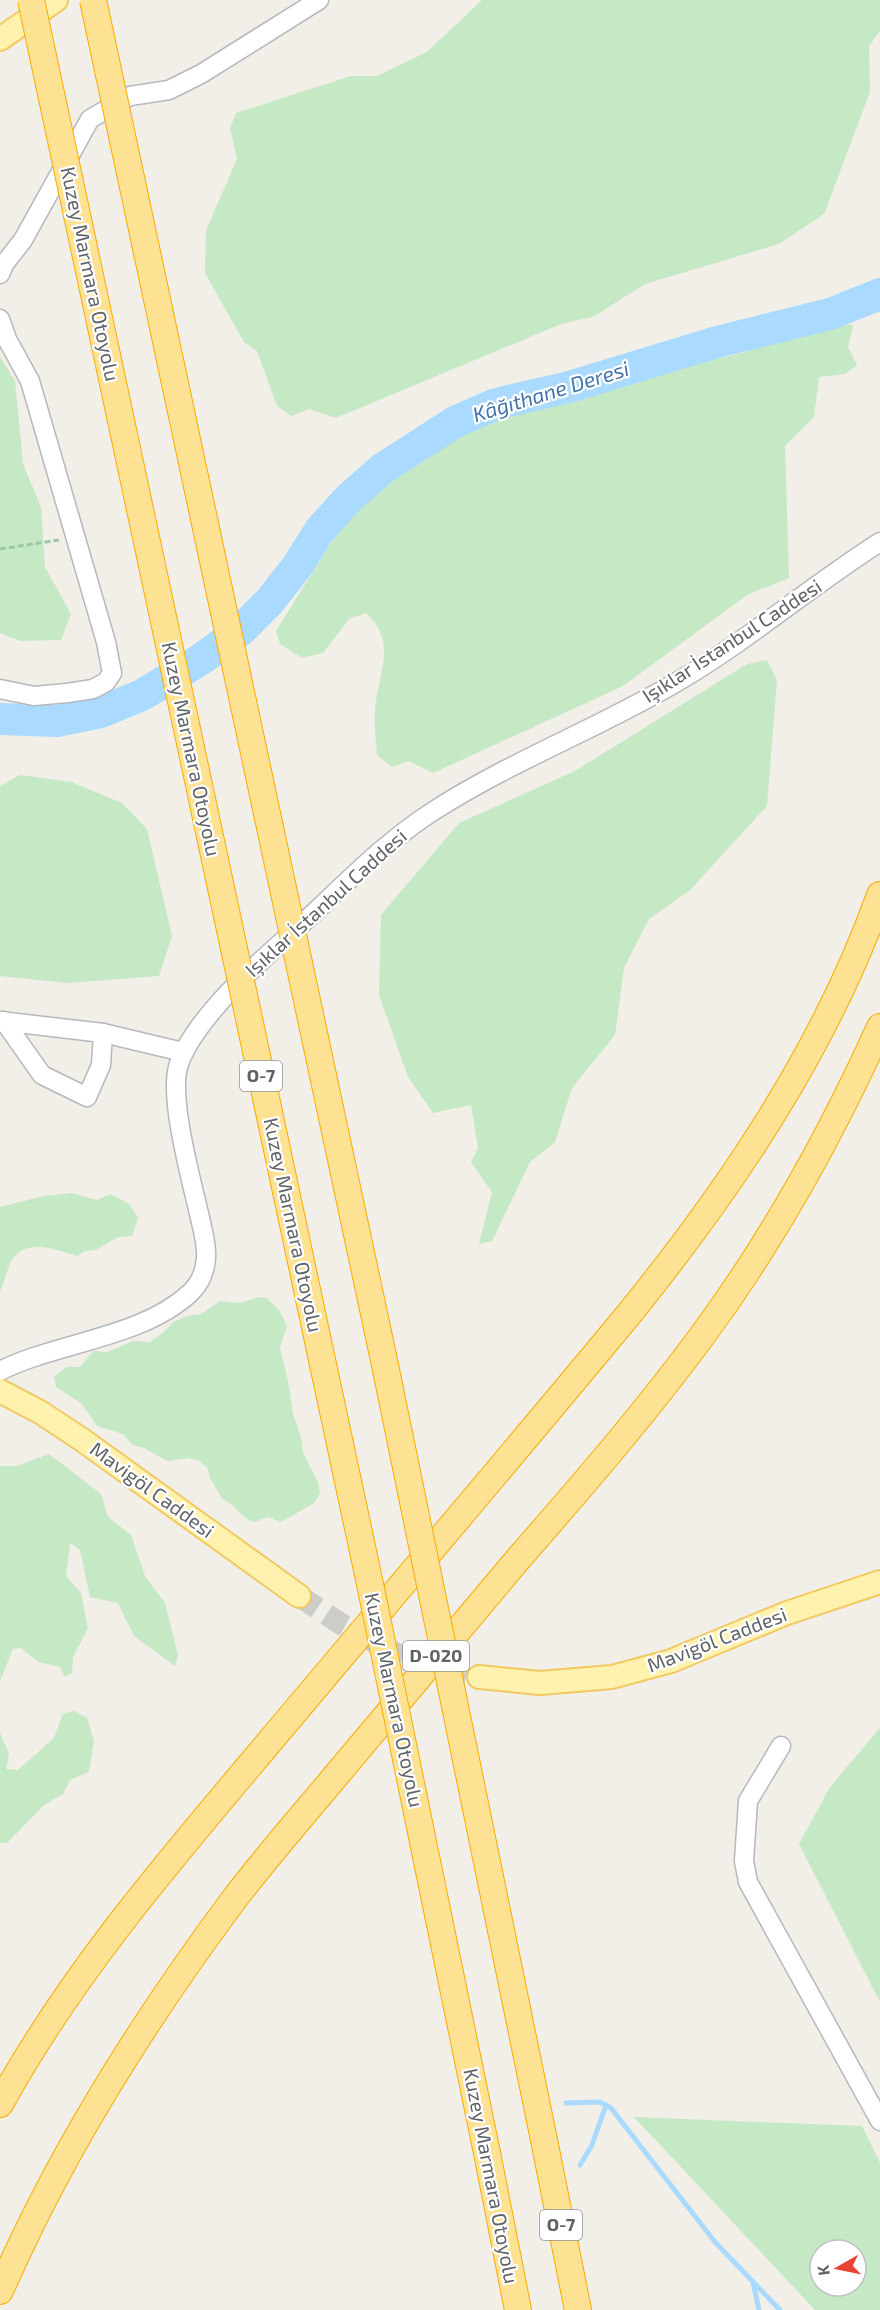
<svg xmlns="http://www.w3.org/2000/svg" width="880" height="2310" viewBox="0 0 880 2310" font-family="'Exo 2',sans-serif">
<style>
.green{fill:#c5e8c5;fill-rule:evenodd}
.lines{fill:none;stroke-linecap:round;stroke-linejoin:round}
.stream{stroke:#aadaff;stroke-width:5}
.river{stroke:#aadaff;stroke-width:32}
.major-tunnel{stroke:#ccccc8;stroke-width:22;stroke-dasharray:22 11;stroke-linecap:butt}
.minor-casing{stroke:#b5b8bc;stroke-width:21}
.major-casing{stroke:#f2c960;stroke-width:26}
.highway-casing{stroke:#f9ab00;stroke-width:28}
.path{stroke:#9cc7a9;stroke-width:3;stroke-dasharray:6 3;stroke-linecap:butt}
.minor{stroke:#fff;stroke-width:18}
.major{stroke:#fff2af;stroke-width:22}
.highway{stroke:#fde293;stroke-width:26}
.highway-bridge-casing{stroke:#f9ab00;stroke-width:28;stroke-linecap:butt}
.highway-bridge{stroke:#fde293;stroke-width:26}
.labels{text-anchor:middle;stroke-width:4.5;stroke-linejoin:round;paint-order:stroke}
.shield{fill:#fff;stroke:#8f9295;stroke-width:1.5}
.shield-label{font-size:18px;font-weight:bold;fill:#5f6368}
.street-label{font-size:20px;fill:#5f6368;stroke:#fff}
.water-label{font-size:21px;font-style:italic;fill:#4174aa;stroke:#fff}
</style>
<rect width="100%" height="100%" fill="#f1efe8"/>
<g class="green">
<polygon points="482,0 880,0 880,31 869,46 870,92 824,214 779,244 645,284 593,317 561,324 336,418 309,409 291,416 277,406 257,351 244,342 205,273 206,230 237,159 230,128 236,113 351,76 377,76 427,52"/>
<path d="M818,323L853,325L848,347L857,365L845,374L819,377L814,417L785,446L789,578L747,595L623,686L433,773L409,761L392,767L377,755C376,740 374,726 375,711C377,675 399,643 366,613L349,619L323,653L302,658L280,644L276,631L351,511L420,447L531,400L742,353Z"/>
<polygon points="0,357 15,381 23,464 41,507 45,567 71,614 61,640 20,641 0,633"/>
<polygon points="767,660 777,680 767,806 690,890 649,919 624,968 615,1035 572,1088 555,1142 530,1162 492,1241 479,1244 492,1192 471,1162 478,1148 471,1105 433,1113 408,1077 379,995 381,915 459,823 575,771 747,664"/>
<polygon points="20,775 71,782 122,803 147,829 172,936 159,976 67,983 0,976 0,786"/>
<path d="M71,1193L97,1200L111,1194L129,1204L138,1218L132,1236L118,1237L96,1250L85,1251L78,1256C58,1250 25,1237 12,1260C7,1269 5,1281 0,1291V1207L44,1196Z"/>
<path d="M258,1297L267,1298L279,1310L287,1326L280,1347L288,1381L293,1414L301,1437L303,1453L318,1482L320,1493L314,1503L281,1522L268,1517L254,1522C236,1515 237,1504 223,1500L210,1478L207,1467L199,1461L189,1458L167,1461L144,1448L133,1445L123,1434L97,1426L82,1404L56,1387L54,1376L67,1367H80L93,1351L107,1352L133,1341L150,1342L164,1332L173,1322L188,1316L201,1314L220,1301L240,1303Z"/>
<polygon points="49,1454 101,1494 108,1517 131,1535 145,1576 165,1603 178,1655 175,1666 134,1636 118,1603 90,1597 80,1550 70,1543 66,1576 81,1593 88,1628 73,1657 72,1673 65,1677 60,1667 38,1662 21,1648 13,1649 0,1681 0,1466 17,1466"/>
<polygon points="74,1711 87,1718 94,1741 89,1772 70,1780 63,1794 44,1805 7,1843 0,1843 0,1733 9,1754 6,1769 18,1770 54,1738 63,1714"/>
<polygon points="880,1728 880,2002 799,1844 830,1787"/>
<path d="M634,2117L862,2126L880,2163V2310H815ZM820,2250H856V2286H820Z"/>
</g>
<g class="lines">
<g class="stream">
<polyline points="566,2103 600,2102 611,2108 715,2242 780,2310"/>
<polyline points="580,2165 592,2145 606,2105"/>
<polyline points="753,2282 759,2310"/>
</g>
<polyline class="river" points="0,719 57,721 101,712 142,695 200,660 241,630 270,601 298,565 320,530 348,499 382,469 455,422 496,404 569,387 717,342 830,314 880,294"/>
<polyline class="major-tunnel" points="299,1596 341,1624 408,1660 479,1677"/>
<g class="minor-casing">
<g id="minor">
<polyline points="0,274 5,263 23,240 90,119 130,96 169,90 201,74 319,0"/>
<polyline points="0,319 7,339 30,381 106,642 112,673 106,682 93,689 67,693 34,696 0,689"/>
<polyline points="0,1021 103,1033 183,1052"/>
<polyline points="4,1021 42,1075 87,1097 101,1065 103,1033"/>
<path d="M0,1371C57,1342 142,1338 190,1293C200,1284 205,1271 206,1258C207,1245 203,1231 200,1218C192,1182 169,1101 178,1067C185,1042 212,1010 230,991C258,962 289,936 318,909C356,873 391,838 435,810C513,760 602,727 682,679C751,638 812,585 880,542"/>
<polyline points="781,1746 748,1801 744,1861 748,1882 880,2121"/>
</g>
</g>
<g class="major-casing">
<g id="major">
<polyline points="0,39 56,0"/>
<polyline points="0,1391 40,1412 81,1439 299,1596"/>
<polyline points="479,1677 540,1683 612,1677 671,1661 787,1613 880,1582"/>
</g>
</g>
<g class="highway-casing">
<g id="highway">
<path d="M0,2104C72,1973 170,1860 266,1746C387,1602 509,1459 629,1314C731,1188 825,1049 880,895"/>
<polyline points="544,2140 578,2310"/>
<polyline points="487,2153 518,2310"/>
<path d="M0,2291C61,2151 144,2020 235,1898C268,1855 304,1814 339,1772C399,1701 459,1629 519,1558C582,1486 645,1413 702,1336C773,1240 831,1135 880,1027"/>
</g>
</g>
<polyline class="path" points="0,549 59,540"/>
<use href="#minor" class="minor"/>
<use href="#major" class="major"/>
<use href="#highway" class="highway"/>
<g class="highway-bridge-casing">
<g id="highway-bridge">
<polyline points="31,0 370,1584 487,2153"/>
<polyline points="93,0 385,1365 544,2140"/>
</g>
</g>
<use href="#highway-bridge" class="highway-bridge"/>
</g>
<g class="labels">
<g class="shield">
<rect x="240" y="1061" width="42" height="30" rx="4.5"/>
<rect x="403" y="1641" width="66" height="30" rx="4.5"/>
<rect x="540" y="2210" width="42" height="30" rx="4.5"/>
</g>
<g class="shield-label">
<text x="261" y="1082">O-7</text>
<text x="436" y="1662">D-020</text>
<text x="561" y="2231">O-7</text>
</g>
<g class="street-label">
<text transform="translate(90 274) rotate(78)" y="7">Kuzey Marmara Otoyolu</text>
<text transform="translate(732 641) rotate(-33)" y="7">Işıklar İstanbul Caddesi</text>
<text transform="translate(191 749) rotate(78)" y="7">Kuzey Marmara Otoyolu</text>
<text transform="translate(326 903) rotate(-42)" y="7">Işıklar İstanbul Caddesi</text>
<text transform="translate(293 1225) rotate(78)" y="7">Kuzey Marmara Otoyolu</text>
<text transform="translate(152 1490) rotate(36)" y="7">Mavigöl Caddesi</text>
<text transform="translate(717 1640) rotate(-21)" y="7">Mavigöl Caddesi</text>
<text transform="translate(394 1700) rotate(78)" y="7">Kuzey Marmara Otoyolu</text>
<text transform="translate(491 2176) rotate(79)" y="7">Kuzey Marmara Otoyolu</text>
</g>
<g class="water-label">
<text transform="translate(551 392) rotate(-17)" y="7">Kâğıthane Deresi</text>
</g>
</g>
<g transform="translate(838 2268) rotate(261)"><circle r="28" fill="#ffffff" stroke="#bfc1c3" stroke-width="1.5"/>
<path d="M0-4.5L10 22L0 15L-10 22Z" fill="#ea4335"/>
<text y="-9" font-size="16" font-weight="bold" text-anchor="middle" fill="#5f6368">K</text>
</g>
</svg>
